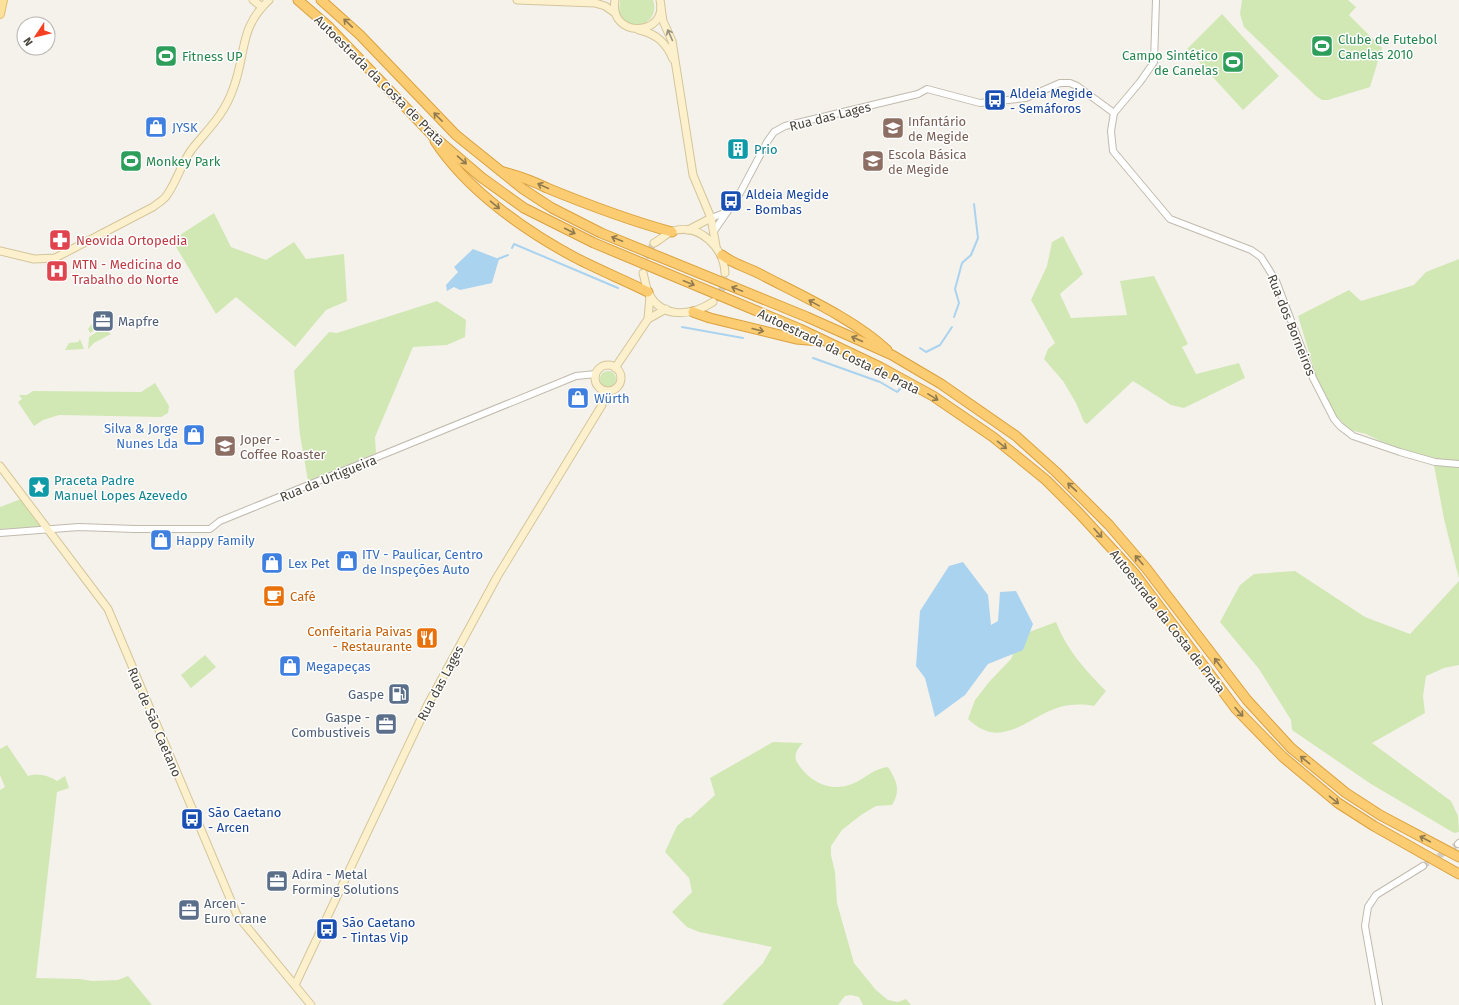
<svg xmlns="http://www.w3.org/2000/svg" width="1459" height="1005" viewBox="0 0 1459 1005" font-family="'Fira Sans',sans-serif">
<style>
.green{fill:#d1e8b5}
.water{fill:#aad3f0}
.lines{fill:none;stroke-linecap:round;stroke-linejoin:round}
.stream{stroke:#aad3f0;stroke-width:2}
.tertiary-tunnel{stroke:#d3cfc7;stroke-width:6;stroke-dasharray:6 3;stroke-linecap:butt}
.secondary-tunnel{stroke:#d3cfc7;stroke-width:7;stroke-dasharray:7 3.5;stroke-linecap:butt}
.tertiary-casing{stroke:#c1baad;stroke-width:8}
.secondary-casing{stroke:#d4c59b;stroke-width:9}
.primary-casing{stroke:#e2be6c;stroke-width:10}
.motorway-casing{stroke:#dba13f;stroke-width:11}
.tertiary{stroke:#fff;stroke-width:6}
.secondary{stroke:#fdf1cd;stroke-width:7}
.primary{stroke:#fce19d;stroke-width:8}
.motorway{stroke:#fbcc71;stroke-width:9}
.oneway{stroke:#907a4f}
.oneway2{stroke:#9a917c}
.labels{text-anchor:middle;stroke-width:3;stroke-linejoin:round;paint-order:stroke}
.leisure-label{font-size:13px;fill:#27864d;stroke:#fff;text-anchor:start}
.street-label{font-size:13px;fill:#494339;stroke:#fff}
.transit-label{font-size:13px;fill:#164399;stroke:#fff;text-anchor:start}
.education-label{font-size:13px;fill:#785e54;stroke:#fff;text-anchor:start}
.shop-label{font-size:13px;fill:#366cbe;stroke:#fff;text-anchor:start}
.culture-label{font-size:13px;fill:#0d838f;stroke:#fff;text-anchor:start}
.health-label{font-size:13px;fill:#be3a42;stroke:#fff;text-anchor:start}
.service-label{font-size:13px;fill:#4e5e75;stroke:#fff;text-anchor:start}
.food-label{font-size:13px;fill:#c56008;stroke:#fff;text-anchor:start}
</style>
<rect width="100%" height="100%" fill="#f5f2eb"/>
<g class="green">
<path d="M620,0H653C661,23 631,35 619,13Z"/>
<polygon points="1242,0 1348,0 1356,7 1349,15 1382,48 1370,87 1328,100 1322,100 1316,96 1244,27 1240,14"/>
<polygon points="1222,14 1279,76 1243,110 1187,49"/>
<polygon points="214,213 231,247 266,260 294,242 306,259 344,254 347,301 326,310 295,347 236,297 216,314 172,240"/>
<polygon points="1063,236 1083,274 1060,294 1071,318 1127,315 1120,281 1154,276 1188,344 1182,347 1196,374 1239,363 1245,378 1184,408 1171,405 1133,381 1087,424 1084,422 1076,403 1063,381 1044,359 1048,349 1055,343 1031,300 1047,266 1052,242"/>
<polygon points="1459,259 1459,579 1444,519 1433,460 1380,441 1366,434 1350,430 1336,416 1320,389 1298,316 1349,290 1361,301 1414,285 1426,272"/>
<polygon points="437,301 466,320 465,337 447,345 413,347 375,437 376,453 308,481 300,435 294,371 329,332 337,333"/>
<polygon points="101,319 104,319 111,325 109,327 103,325 90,333 88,329 91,325"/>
<polygon points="103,328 111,334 94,343 88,349 89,337"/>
<polygon points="80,339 84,349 65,350 69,343 78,342"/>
<circle cx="608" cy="379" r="8"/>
<polygon points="155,383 169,406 168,413 161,417 59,415 43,420 34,426 18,402 22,399 19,395 27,395 33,391 141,392"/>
<polygon points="21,499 42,527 0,529 0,507"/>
<polygon points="1295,571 1365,617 1410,634 1459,581 1459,665 1444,668 1426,676 1423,696 1425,713 1372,743 1451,801 1458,816 1459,832 1454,833 1371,784 1292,730 1291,720 1259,669 1220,622 1240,585 1254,574"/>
<path d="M1056,622C1067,650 1085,670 1106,691L1094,706C1082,704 1073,704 1060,707C1028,716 1002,752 968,719L975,700L989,682L1011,659L1021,635Z"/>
<polygon points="205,655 216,667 191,688 181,675"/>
<path d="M773,742L803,743C798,748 793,755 797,762C808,781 830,793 852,784C867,778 870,770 888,767C897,781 901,791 892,805L876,806L861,815L842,830L831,846V855L835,872L837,903L854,963L876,990L888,1000L898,1002L906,999L911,1005H863L859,997L851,995L845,996L838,1005H722L763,963L772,947L699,932L687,927L672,912L692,892L689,878L665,852L677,826L686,818H690L715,795L710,778Z"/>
<path d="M7,745L28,776C38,773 48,775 57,781L65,776L69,788L57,792L36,978L80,979L92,981L118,980L128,976L152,1005H0V790L5,787L0,775V749Z"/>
</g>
<g class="water">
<polygon points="473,249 499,259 492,283 460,290 454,287 447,291 446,285 458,272 454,267"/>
<polygon points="963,562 988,595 991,625 998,621 1000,592 1016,591 1033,624 1023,650 988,664 965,695 935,717 925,678 916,666 920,611 949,566"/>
</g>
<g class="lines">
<g class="stream">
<polyline points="512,248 514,244 618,288"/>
<polyline points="498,259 508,255"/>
<polyline points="954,317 959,303 955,289 962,263 971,255 978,238 974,204"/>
<polyline points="682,327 743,338"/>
<polyline points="920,348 926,352 940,345 952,327"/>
<polyline points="813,358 880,382 897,392 900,389"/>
</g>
<polyline class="tertiary-tunnel" points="1423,866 1458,844"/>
<g class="secondary-tunnel">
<polyline points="644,268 645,258 654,243"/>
<polyline points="713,302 722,289 725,273"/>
</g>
<g class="tertiary-casing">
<g id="tertiary">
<polyline points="1156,0 1154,62 1140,82 1114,113 1111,131 1113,151 1170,219 1251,250 1261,257 1276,281 1313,378 1334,419 1340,426 1353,436 1400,452 1435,462 1459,464"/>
<polyline points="711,218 727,212"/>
<polyline points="714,231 740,193 767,142 774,132 785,126 918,94 927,89 980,103 1026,98 1060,83 1070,83 1077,86 1114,113"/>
<polyline points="0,533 79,527 135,529 210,529 220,521 576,376 596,374"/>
<polyline points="1458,844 1459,843"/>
<polyline points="1379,1005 1365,926 1368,907 1376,895 1423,866"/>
</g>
</g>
<g class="secondary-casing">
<g id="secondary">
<polyline points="253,0 262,7"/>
<polyline points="517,0 595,3 605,6 615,13"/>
<path d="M615,0C608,39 669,37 660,0"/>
<polyline points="661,8 663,21 672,41 693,175 711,218 716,246"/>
<path d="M639,30C657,34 666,43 673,59"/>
<polyline points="688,230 711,218"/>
<path d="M654,243C660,240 667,233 673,231C700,223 724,248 725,273"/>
<path d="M0,251L34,259L55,258L153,207C158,203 164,200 167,195C177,181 181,164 192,149C208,129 224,115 233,89C247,53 238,29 269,0"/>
<path d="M643,273C645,280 646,288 649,294C663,320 693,315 713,302"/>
<polyline points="648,319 650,296"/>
<circle cx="608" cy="378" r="13"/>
<polyline points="615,368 648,319 666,309"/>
<polyline points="0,466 108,609 237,915 311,1005"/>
<polyline points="295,985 427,706 497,577 602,405 605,391"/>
</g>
</g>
<g class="primary-casing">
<polyline id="primary" points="0,14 3,0"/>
</g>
<g class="motorway-casing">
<g id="motorway">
<polyline points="298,0 329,27 432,135 481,177 524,208 594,243 800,329 880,367 933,396 993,437 1046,480 1079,513 1135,574 1236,709 1283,757 1338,803 1374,826 1459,874"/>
<polyline points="321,0 360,35 456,135 523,189 552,208 601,233 807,317 892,355 941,384 1016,436 1056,472 1109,525 1146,568 1247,700 1291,748 1346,793 1380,815 1459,857"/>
<path d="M435,141C467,190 525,231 576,258C599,270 624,280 648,292"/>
<path d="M504,172C519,176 533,181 547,188C586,204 631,221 672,232"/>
<path d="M722,255C733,264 747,267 760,274C800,295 854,319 887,350"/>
<polyline points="693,312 710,318 796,339 820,341"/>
</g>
</g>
<use href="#tertiary" class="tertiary"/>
<use href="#secondary" class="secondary"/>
<use href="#primary" class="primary"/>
<use href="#motorway" class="motorway"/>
</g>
<defs><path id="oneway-shaft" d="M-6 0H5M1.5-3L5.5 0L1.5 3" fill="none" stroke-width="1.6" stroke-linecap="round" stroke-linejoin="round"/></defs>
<g class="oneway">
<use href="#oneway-shaft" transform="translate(348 23) rotate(-136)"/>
<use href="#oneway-shaft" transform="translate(438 117) rotate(-135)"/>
<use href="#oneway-shaft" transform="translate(462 160) rotate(41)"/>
<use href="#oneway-shaft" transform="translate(543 186) rotate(-155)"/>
<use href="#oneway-shaft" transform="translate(495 205) rotate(40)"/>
<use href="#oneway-shaft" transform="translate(570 231) rotate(27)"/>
<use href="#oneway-shaft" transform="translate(617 239) rotate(-158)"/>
<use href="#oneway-shaft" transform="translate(689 283) rotate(22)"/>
<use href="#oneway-shaft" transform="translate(737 289) rotate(-158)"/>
<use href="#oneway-shaft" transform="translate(814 303) rotate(-151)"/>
<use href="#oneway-shaft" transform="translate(758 330) rotate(14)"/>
<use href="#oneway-shaft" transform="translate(857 339) rotate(-156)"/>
<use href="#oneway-shaft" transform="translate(933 397) rotate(31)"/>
<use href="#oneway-shaft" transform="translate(1002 445) rotate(39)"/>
<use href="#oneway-shaft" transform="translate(1072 487) rotate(-137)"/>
<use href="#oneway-shaft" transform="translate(1098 533) rotate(48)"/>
<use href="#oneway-shaft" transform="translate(1139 560) rotate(-131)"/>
<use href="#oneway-shaft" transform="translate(1218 663) rotate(-127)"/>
<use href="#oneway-shaft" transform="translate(1239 712) rotate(48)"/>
<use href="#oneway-shaft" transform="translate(1305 760) rotate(-141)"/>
<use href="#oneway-shaft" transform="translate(1334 800) rotate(39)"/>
<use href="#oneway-shaft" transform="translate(1425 839) rotate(-152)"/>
</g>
<use class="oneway2" href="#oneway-shaft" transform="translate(670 35) rotate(-114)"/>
<defs>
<g id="stadium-square" transform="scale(1.15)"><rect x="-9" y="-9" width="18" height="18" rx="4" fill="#2e9e5b" stroke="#fff"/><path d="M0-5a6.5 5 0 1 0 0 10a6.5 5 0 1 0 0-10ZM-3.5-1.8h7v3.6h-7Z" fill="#fff"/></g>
<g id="bus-square" transform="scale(1.15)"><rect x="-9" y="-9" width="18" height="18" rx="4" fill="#1a4fb4" stroke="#fff"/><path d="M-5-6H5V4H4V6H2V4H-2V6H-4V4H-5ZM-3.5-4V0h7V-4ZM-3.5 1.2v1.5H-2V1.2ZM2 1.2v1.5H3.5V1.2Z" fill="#fff"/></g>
<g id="shop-square" transform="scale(1.15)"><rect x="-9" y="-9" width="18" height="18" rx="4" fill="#3f7fe0" stroke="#fff"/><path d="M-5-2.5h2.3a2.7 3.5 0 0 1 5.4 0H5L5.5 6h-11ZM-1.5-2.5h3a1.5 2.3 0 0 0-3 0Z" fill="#fff"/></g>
<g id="school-square" transform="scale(1.15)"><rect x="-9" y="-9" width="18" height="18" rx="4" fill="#8d6e63" stroke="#fff"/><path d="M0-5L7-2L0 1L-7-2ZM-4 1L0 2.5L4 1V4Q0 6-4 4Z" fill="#fff"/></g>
<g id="building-square" transform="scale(1.15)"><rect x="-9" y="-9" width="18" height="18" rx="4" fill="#0f9aa8" stroke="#fff"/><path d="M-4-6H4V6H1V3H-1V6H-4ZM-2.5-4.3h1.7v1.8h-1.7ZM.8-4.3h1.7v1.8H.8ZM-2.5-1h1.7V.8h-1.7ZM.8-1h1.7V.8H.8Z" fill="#fff"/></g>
<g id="pharmacy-square" transform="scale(1.15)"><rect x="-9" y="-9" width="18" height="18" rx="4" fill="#e0444e" stroke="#fff"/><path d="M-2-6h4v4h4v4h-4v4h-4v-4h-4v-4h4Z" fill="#fff"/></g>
<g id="hospital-square" transform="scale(1.15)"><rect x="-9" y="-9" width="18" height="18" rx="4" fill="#e0444e" stroke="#fff"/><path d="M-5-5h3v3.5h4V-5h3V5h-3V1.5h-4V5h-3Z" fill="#fff"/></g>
<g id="office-square" transform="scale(1.15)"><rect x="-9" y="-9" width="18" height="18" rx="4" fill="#5c6f8a" stroke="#fff"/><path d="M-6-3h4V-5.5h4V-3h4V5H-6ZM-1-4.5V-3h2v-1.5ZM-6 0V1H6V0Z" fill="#fff"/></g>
<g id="university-square" transform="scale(1.15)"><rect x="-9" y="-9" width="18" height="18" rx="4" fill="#8d6e63" stroke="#fff"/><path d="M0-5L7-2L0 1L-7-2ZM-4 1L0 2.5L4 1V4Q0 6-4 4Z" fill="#fff"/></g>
<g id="sight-square" transform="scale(1.15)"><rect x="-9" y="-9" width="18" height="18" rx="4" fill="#0f9aa8" stroke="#fff"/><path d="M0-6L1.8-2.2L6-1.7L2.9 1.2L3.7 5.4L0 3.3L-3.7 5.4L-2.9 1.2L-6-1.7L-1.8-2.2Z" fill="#fff"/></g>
<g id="cafe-square" transform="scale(1.15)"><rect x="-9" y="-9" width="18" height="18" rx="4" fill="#e8710a" stroke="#fff"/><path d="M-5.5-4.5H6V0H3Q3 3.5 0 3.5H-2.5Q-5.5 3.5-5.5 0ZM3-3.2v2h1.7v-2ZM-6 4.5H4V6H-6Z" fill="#fff"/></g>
<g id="restaurant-square" transform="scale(1.15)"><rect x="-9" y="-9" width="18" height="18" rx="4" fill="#e8710a" stroke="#fff"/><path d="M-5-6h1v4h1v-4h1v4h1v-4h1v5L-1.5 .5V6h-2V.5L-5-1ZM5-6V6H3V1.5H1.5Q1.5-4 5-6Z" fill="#fff"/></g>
<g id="fuel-square" transform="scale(1.15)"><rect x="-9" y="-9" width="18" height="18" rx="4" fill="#5c6f8a" stroke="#fff"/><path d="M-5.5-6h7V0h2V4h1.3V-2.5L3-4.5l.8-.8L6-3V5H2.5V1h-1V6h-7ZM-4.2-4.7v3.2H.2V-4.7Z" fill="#fff"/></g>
</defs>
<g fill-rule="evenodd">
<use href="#stadium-square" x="1322" y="46"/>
<use href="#stadium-square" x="166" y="56"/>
<use href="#stadium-square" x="1233" y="62"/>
<use href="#bus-square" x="995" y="100"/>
<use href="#shop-square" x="156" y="127"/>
<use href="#school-square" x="893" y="128"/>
<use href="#building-square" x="738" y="149"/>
<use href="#stadium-square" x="131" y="161"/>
<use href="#school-square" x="873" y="161"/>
<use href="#bus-square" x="731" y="201"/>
<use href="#pharmacy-square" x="60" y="240"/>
<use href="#hospital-square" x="57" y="271"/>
<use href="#office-square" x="103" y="321"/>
<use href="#shop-square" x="578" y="398"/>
<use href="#shop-square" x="194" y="435"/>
<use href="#university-square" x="225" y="446"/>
<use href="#sight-square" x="39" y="487"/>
<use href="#shop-square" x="161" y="540"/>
<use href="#shop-square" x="347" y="561"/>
<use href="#shop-square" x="272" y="563"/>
<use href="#cafe-square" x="274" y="596"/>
<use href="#restaurant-square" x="427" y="638"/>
<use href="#shop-square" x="290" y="666"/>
<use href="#fuel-square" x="399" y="694"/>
<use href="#office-square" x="386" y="724"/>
<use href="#bus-square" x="192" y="819"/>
<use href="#office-square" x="277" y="881"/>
<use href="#office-square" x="189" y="910"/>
<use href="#bus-square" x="327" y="929"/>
</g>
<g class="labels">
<g class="leisure-label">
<text x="1338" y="44">Clube de Futebol<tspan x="1338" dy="15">Canelas 2010</tspan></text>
<text x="1218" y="60" text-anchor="end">Campo Sintético<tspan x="1218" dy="15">de Canelas</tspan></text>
<text x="182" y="61">Fitness UP</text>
<text x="146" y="166">Monkey Park</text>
</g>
<g class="street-label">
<text transform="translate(380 80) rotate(45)" y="5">Autoestrada da Costa de Prata</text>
<text transform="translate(830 116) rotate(-14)" y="5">Rua das Lages</text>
<text transform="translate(1292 325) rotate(68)" y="5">Rua dos Borneiros</text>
<text transform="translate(839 351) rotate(26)" y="5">Autoestrada da Costa de Prata</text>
<text transform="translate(328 478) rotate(-22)" y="5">Rua da Urtigueira</text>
<text transform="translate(1168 621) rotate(52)" y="5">Autoestrada da Costa de Prata</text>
<text transform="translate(440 683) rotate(-62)" y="5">Rua das Lages</text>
<text transform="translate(155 722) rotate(67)" y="5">Rua de São Caetano</text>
</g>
<g class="transit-label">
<text x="1010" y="98">Aldeia Megide<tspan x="1010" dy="15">- Semáforos</tspan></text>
<text x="746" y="199">Aldeia Megide<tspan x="746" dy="15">- Bombas</tspan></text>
<text x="208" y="817">São Caetano<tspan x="208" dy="15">- Arcen</tspan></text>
<text x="342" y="927">São Caetano<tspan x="342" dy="15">- Tintas Vip</tspan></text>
</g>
<g class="education-label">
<text x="908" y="126">Infantário<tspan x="908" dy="15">de Megide</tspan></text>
<text x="888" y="159">Escola Básica<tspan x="888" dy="15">de Megide</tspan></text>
<text x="240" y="444">Joper -<tspan x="240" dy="15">Coffee Roaster</tspan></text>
</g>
<g class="shop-label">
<text x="172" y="132">JYSK</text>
<text x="594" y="403">Würth</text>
<text x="178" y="433" text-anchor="end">Silva &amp; Jorge<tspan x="178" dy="15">Nunes Lda</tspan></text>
<text x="176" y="545">Happy Family</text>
<text x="362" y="559">ITV - Paulicar, Centro<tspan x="362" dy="15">de Inspeções Auto</tspan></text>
<text x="288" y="568">Lex Pet</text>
<text x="306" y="671">Megapeças</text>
</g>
<g class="culture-label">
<text x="754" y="154">Prio</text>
<text x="54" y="485">Praceta Padre<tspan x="54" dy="15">Manuel Lopes Azevedo</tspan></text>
</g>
<g class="health-label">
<text x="76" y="245">Neovida Ortopedia</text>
<text x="72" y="269">MTN - Medicina do<tspan x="72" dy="15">Trabalho do Norte</tspan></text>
</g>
<g class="service-label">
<text x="118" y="326">Mapfre</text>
<text x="384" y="699" text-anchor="end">Gaspe</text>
<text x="370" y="722" text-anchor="end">Gaspe -<tspan x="370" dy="15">Combustiveis</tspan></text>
<text x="292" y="879">Adira - Metal<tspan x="292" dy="15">Forming Solutions</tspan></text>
<text x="204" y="908">Arcen -<tspan x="204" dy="15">Euro crane</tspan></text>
</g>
<g class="food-label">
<text x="290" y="601">Café</text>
<text x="412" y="636" text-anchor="end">Confeitaria Paivas<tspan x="412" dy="15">- Restaurante</tspan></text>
</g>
</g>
<g transform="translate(36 36) rotate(235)"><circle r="19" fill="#ffffff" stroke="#b6b4b0"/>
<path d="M0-3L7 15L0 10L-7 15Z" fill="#f54122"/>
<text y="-6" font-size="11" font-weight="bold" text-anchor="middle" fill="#494339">N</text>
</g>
</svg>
